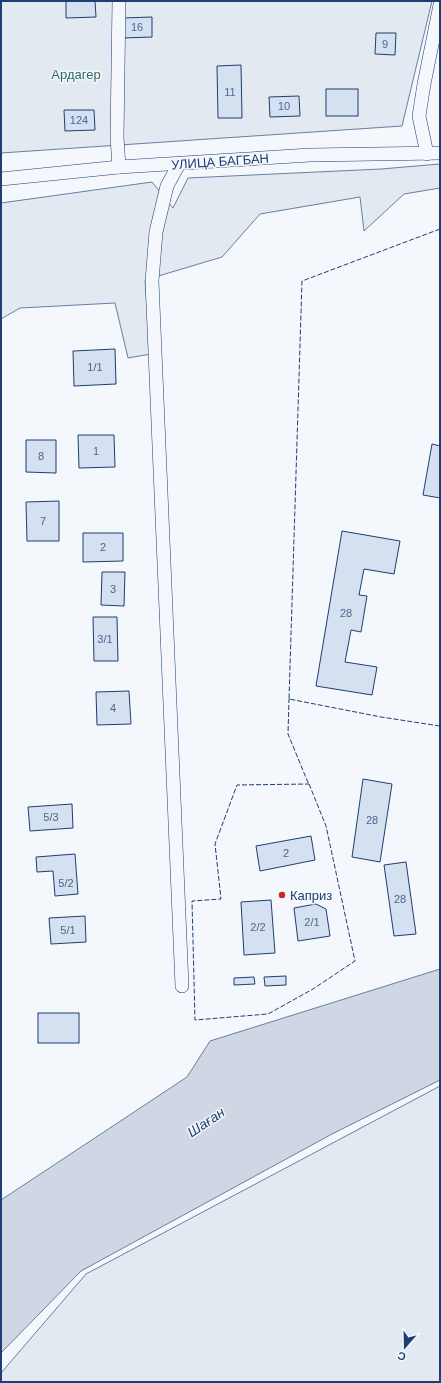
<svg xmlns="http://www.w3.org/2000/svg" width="441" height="1383" viewBox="0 0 441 1383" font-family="Helvetica,sans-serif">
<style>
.green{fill:#e3e9f0;stroke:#687fa3}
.water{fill:#cfd7e4;stroke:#687fa3}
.building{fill:#d5e0f0;stroke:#1d3f73}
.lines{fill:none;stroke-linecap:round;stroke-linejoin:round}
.street-casing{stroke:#1d3f73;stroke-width:14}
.street{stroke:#f4f7fb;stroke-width:13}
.fence{stroke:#1d3f73;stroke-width:1;stroke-dasharray:5 2;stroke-linecap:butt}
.poi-dot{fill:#c62828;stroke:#f4f7fb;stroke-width:1.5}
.labels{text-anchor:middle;stroke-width:3;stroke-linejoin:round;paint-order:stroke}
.number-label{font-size:11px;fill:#4b6792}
.park-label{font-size:13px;fill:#2c6c60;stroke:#f4f7fb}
.street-label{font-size:13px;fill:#1d3f73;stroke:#f4f7fb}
.poi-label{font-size:13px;fill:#1d3f73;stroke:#f4f7fb;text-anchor:start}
.water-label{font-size:14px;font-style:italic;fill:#1d3f73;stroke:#f4f7fb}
</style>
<rect width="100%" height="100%" fill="#f4f7fb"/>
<g class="green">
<polygon points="1,1 432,1 402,126 1,153"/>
<polygon points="440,164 440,188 404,194 364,231 360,197 260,214 222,257 145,280 151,354 128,358 115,303 20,308 1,319 1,203 152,182 173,208 188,178 381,169"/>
<polygon points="440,1086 440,1382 1,1382 1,1373 86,1274"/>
</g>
<polygon class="water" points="440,969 440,1080 332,1134 81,1271 1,1353 1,1200 187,1077 210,1041"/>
<g class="building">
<polygon points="66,1 95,1 96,17 66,18"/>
<polygon points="152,17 152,37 123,38 122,18"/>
<polygon points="376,33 396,33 395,55 375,54"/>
<polygon points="241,65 242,118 218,118 217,66"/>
<rect x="326" y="89" width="32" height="27"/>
<polygon points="299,96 300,116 270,117 269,97"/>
<polygon points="64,110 94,110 95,130 65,131"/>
<polygon points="115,349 116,384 74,386 73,351"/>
<polygon points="78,435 114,435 115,467 79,468"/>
<polygon points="26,440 56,440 56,473 26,472"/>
<polygon points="432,444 440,446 440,498 423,495"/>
<polygon points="59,501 59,541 27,541 26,502"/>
<polygon points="342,531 400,541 394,574 364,569 359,595 367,596 361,632 351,630 345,662 377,667 372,695 316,686"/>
<polygon points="83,533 123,533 123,561 83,562"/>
<polygon points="102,572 125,572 124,606 101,605"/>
<polygon points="93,617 117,617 118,661 94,661"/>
<polygon points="129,691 131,724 97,725 96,692"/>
<polygon points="363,779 392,784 380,862 352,857"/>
<polygon points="72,804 73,828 30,831 28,807"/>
<polygon points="311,836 315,860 260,871 256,846"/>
<polygon points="75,854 78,894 55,896 53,871 37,872 36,857"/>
<polygon points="406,862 416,934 394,936 384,865"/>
<polygon points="271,900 275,953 244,955 241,902"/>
<polygon points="316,904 326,909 330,936 298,941 294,908"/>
<polygon points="85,916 86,942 51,944 49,918"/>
<polygon points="286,976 286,985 265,986 264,977"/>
<polygon points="254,977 255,984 234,985 234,978"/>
<rect x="38" y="1013" width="41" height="30"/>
</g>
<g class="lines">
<g class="street-casing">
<g id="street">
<polyline points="119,1 117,137 119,167"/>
<polyline points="427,154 419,116 424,84 440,5"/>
<polyline points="179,164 167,186 156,232 152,281 182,986"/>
<polyline points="1,179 119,167 310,155 440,153"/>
</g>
</g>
<use href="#street" class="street"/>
<g class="fence">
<polyline points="440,229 302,281 289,699 381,717 440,726"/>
<polyline points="290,699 289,699 288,734 309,785"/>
<polygon points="309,784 326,826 355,961 313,989 268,1014 195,1020 192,901 221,899 215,844 237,785"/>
</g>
</g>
<circle class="poi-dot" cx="282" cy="895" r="4"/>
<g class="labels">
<g class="number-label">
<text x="137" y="31">16</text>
<text x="385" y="48">9</text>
<text x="230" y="96">11</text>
<text x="284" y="110">10</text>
<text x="79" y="124">124</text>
<text x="95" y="371">1/1</text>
<text x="96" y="455">1</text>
<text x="41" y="460">8</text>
<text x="43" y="525">7</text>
<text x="103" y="551">2</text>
<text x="113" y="593">3</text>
<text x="346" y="617">28</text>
<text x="105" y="643">3/1</text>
<text x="113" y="712">4</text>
<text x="51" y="821">5/3</text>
<text x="372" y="824">28</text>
<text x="286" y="857">2</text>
<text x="66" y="887">5/2</text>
<text x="400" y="903">28</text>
<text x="312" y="926">2/1</text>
<text x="258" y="931">2/2</text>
<text x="68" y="934">5/1</text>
</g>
<g class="park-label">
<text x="76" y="79">Ардагер</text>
</g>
<g class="street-label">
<text transform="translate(220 161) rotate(-4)" y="5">УЛИЦА БАГБАН</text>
</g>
<g class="poi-label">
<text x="290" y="900">Каприз</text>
</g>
<g class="water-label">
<text transform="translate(206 1122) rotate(-34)" y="5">Шаған</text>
</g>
</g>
<rect width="441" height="1383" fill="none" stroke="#1d3f73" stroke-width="4"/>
<g transform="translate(405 1347) rotate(200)" stroke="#f4f7fb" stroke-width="3" paint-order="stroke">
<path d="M0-3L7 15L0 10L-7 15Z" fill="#1d3f73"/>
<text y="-6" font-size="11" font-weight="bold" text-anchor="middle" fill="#1d3f73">С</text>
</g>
</svg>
